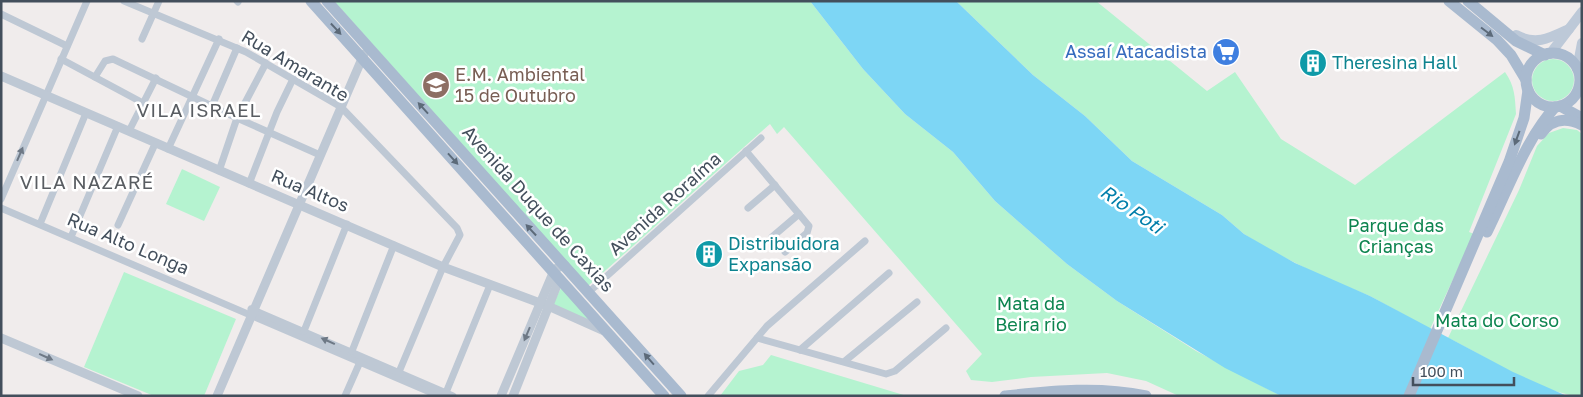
<svg xmlns="http://www.w3.org/2000/svg" width="1583" height="397" viewBox="0 0 1583 397" font-family="'Golos Text',sans-serif">
<style>
.green{fill:#b5f3d0}
.water{fill:#7dd6f5}
.lines{fill:none;stroke-linecap:round;stroke-linejoin:round}
.minor{stroke:#bec8d4;stroke-width:7}
.tertiary{stroke:#bec8d4;stroke-width:9}
.secondary{stroke:#bdc9d8;stroke-width:10}
.primary{stroke:#a9bacf;stroke-width:11}
.oneway{fill:#5c6a79}
.oneway2{fill:#6e7986}
.labels{text-anchor:middle;stroke-width:5;stroke-linejoin:round;paint-order:stroke}
.shop-label{font-size:18px;fill:#366cbe;stroke:#fff;text-anchor:end}
.culture-label{font-size:18px;fill:#0d838f;stroke:#fff;text-anchor:start}
.street-label{font-size:18px;fill:#434f5c;stroke:#fff}
.education-label{font-size:18px;fill:#785e54;stroke:#fff;text-anchor:start}
.park-label{font-size:18px;fill:#0d844f;stroke:#fff}
.neighbourhood-label{font-size:19px;letter-spacing:1px;fill:#595d62;stroke:#fff}
.water-label{font-size:19px;font-style:italic;fill:#017eaa;stroke:#fff}
</style>
<rect width="100%" height="100%" fill="#f0ecec"/>
<g class="green">
<polygon points="334,1 810,1 863,69 905,114 953,152 995,201 1067,264 1117,301 1196,351 1281,396 1179,396 1146,381 1107,373 1031,377 992,382 971,380 966,371 982,354 784,127 777,134 770,124 588,286"/>
<path d="M956,1H1096L1207,91L1235,72L1281,139L1355,185L1505,72C1515,86 1515,98 1516,114L1469,232L1474,234L1430,329L1370,296L1323,277L1268,249L1244,234L1222,215L1132,161L1085,116L1033,75Z"/>
<circle cx="1553" cy="80" r="21"/>
<path d="M1563,128L1577,130L1582,134V396C1544,396 1484,355 1448,338L1519,190L1537,146L1549,133Z"/>
<polygon points="182,169 220,187 204,221 166,204"/>
<polygon points="124,272 236,319 204,396 154,396 84,367"/>
<polygon points="561,288 594,322 552,306"/>
<polygon points="771,355 907,396 720,396 739,371 763,365"/>
</g>
<polygon class="water" points="810,1 956,1 1033,75 1085,116 1132,161 1222,215 1244,234 1295,263 1370,296 1513,372 1567,396 1281,396 1225,368 1117,301 1067,264 995,201 953,152 905,114 863,69"/>
<g class="lines">
<g class="minor">
<polyline points="124,1 246,52 341,107 457,228 460,235 443,267 399,372"/>
<polyline points="237,1 238,2"/>
<polyline points="1,14 67,46"/>
<polyline points="142,39 159,1"/>
<polyline points="61,59 143,103"/>
<polyline points="95,77 105,61 113,59 237,118 320,155"/>
<polyline points="212,106 237,48"/>
<polyline points="129,131 156,78"/>
<polyline points="168,149 219,39"/>
<polyline points="746,151 809,226 807,233 785,252"/>
<polyline points="219,171 237,118 266,63"/>
<polyline points="249,184 277,112 293,79"/>
<polyline points="1,199 87,1"/>
<polyline points="1,208 439,396"/>
<polyline points="748,208 775,185"/>
<polyline points="40,224 86,113"/>
<polyline points="118,225 155,144"/>
<polyline points="71,237 118,126"/>
<polyline points="772,237 799,214"/>
<polyline points="589,292 761,138"/>
<polyline points="251,309 453,396"/>
<polyline points="304,331 347,224"/>
<polyline points="757,338 886,374 895,371 946,328"/>
<polyline points="800,350 889,273"/>
<polyline points="352,351 394,245"/>
<polyline points="845,361 917,302"/>
<polyline points="445,395 490,285"/>
<polyline points="345,396 360,362"/>
<polyline points="708,396 767,326 865,241"/>
</g>
<g class="tertiary">
<polyline points="1,76 443,267 548,306 604,331"/>
<polyline points="1,338 138,396"/>
<polyline points="217,396 364,54"/>
<polyline points="501,396 553,273 557,268 565,265"/>
<polyline points="513,396 559,280"/>
</g>
<g class="secondary">
<path d="M1516,35C1536,46 1550,38 1569,29"/>
<polyline points="1550,54 1582,12"/>
<polyline points="1577,69 1582,43"/>
</g>
<g class="primary">
<polyline points="311,1 664,396"/>
<polyline points="327,1 681,396"/>
<polyline points="1449,1 1497,40 1511,55 1526,80"/>
<polyline points="1468,1 1516,41 1545,55"/>
<circle cx="1553" cy="80" r="27"/>
<polyline points="1560,106 1582,118"/>
<path d="M1541,134C1551,119 1566,117 1582,125"/>
<path d="M1487,232C1507,192 1525,140 1555,107"/>
<path d="M1005,396C1053,391 1098,386 1146,396"/>
<polyline points="1409,396 1509,162 1524,118 1528,90"/>
</g>
</g>
<defs><path id="oneway-solid" d="M-6-.8H1V-3.2L6.5 0L1 3.2V.8H-6Z" transform="scale(1.25)"/></defs>
<g class="oneway">
<use href="#oneway-solid" transform="translate(336 29) rotate(47)"/>
<use href="#oneway-solid" transform="translate(1487 32) rotate(37)"/>
<use href="#oneway-solid" transform="translate(423 108) rotate(-132)"/>
<use href="#oneway-solid" transform="translate(1517 138) rotate(110)"/>
<use href="#oneway-solid" transform="translate(453 159) rotate(48)"/>
<use href="#oneway-solid" transform="translate(531 230) rotate(-133)"/>
<use href="#oneway-solid" transform="translate(649 359) rotate(-131)"/>
</g>
<g class="oneway2">
<use href="#oneway-solid" transform="translate(20 154) rotate(-67)"/>
<use href="#oneway-solid" transform="translate(527 334) rotate(113)"/>
<use href="#oneway-solid" transform="translate(328 341) rotate(-156)"/>
<use href="#oneway-solid" transform="translate(46 357) rotate(24)"/>
</g>
<defs>
<g id="supermarket-disc" transform="scale(1.4375)"><circle r="9.5" fill="#3f7fe0" stroke="#fff"/><path d="M-6-5.5h2.5l.6 2H6L4.5 2H-2.5L-4.4-4H-6ZM-1.5 3.2a1.3 1.3 0 1 0 .1 0ZM3 3.2a1.3 1.3 0 1 0 .1 0Z" fill="#fff"/></g>
<g id="building-disc" transform="scale(1.4375)"><circle r="9.5" fill="#0f9aa8" stroke="#fff"/><path d="M-4-6H4V6H1V3H-1V6H-4ZM-2.5-4.3h1.7v1.8h-1.7ZM.8-4.3h1.7v1.8H.8ZM-2.5-1h1.7V.8h-1.7ZM.8-1h1.7V.8H.8Z" fill="#fff"/></g>
<g id="school-disc" transform="scale(1.4375)"><circle r="9.5" fill="#8d6e63" stroke="#fff"/><path d="M0-5L7-2L0 1L-7-2ZM-4 1L0 2.5L4 1V4Q0 6-4 4Z" fill="#fff"/></g>
</defs>
<g fill-rule="evenodd">
<use href="#supermarket-disc" x="1226" y="52"/>
<use href="#building-disc" x="1313" y="63"/>
<use href="#school-disc" x="436" y="85"/>
<use href="#building-disc" x="709" y="254"/>
</g>
<g class="labels">
<g class="shop-label">
<text x="1207" y="58">Assaí Atacadista</text>
</g>
<g class="culture-label">
<text x="1332" y="69">Theresina Hall</text>
<text x="728" y="250">Distribuidora<tspan x="728" dy="21">Expansão</tspan></text>
</g>
<g class="street-label">
<text transform="translate(295 66) rotate(31)" y="6">Rua Amarante</text>
<text transform="translate(310 191) rotate(23)" y="6">Rua Altos</text>
<text transform="translate(665 204) rotate(-42)" y="6">Avenida Roraíma</text>
<text transform="translate(538 209) rotate(48)" y="6">Avenida Duque de Caxias</text>
<text transform="translate(128 244) rotate(23)" y="6">Rua Alto Longa</text>
</g>
<g class="education-label">
<text x="455" y="81">E.M. Ambiental<tspan x="455" dy="21">15 de Outubro</tspan></text>
</g>
<g class="park-label">
<text x="1396" y="232">Parque das<tspan x="1396" dy="21">Crianças</tspan></text>
<text x="1031" y="310">Mata da<tspan x="1031" dy="21">Beira rio</tspan></text>
<text x="1497" y="327">Mata do Corso</text>
</g>
<g class="neighbourhood-label">
<text x="199" y="117">VILA ISRAEL</text>
<text x="87" y="189">VILA NAZARÉ</text>
</g>
<g class="water-label">
<text transform="translate(1132 209) rotate(34)" y="7">Rio Poti</text>
</g>
</g>
<rect width="1583" height="397" fill="none" stroke="#434f5c" stroke-width="5"/>
<path d="M1413 377v8h101v-8" fill="none" stroke="#434f5c" stroke-width="2.5"/>
<text x="1420" y="377" font-size="15" fill="#434f5c" stroke="#ffffff" stroke-width="4" paint-order="stroke">100 m</text>
</svg>
